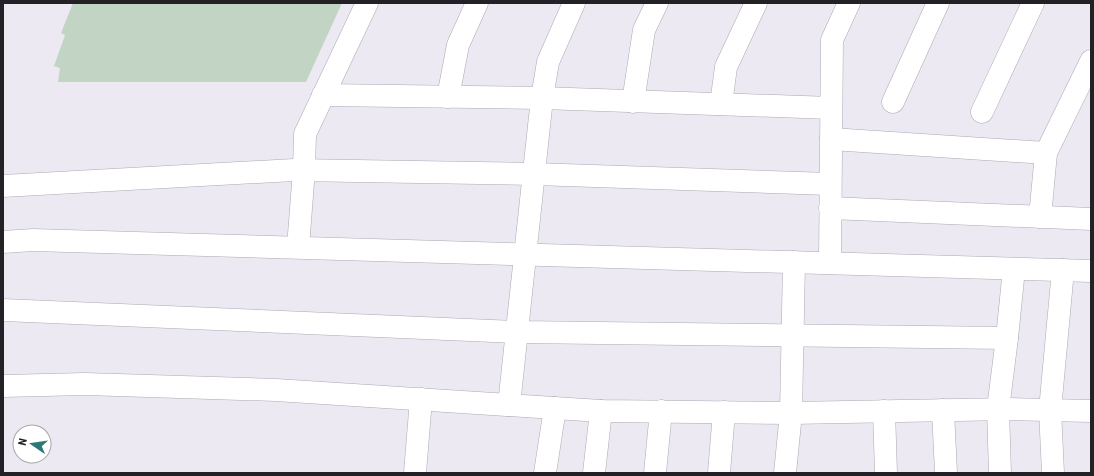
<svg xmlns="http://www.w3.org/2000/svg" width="1094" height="476" viewBox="0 0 1094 476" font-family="'Roboto Condensed',sans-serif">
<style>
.grass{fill:#c2d4c3}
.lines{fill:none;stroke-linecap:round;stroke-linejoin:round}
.minor-casing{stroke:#aca8b2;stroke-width:23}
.minor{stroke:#fff;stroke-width:22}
</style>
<rect width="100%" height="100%" fill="#ede9f3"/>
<polygon class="grass" points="73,3 342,3 306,82 58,82 60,68 54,66 65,35 61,33"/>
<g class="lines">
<g class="minor-casing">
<g id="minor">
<polyline points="323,95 542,98 831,108"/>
<polyline points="448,97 458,45 477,3"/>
<polyline points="633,102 644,30 657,3"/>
<polyline points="893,102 938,3"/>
<polyline points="721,104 726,67 756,3"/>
<polyline points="982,112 1033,3"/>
<polyline points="831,139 1046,153"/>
<polyline points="3,186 294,170 534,174 830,184"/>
<polyline points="830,208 1091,219"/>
<polyline points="1040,217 1046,153 1091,61"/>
<polyline points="3,242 33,240 1091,271"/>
<polyline points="298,247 304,170 305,134 367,3"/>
<polyline points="830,263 832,40 849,3"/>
<polyline points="3,310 517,332 1007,338"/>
<polyline points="3,386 85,384 276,390 601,411 791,413 1010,409 1091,411"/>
<polyline points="509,405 542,98 548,62 574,3"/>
<polyline points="943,410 946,473"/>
<polyline points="884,411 886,473"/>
<polyline points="415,473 421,399"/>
<polyline points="545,473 555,408"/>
<polyline points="594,473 601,411"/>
<polyline points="655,473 661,411"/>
<polyline points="719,473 724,412"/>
<polyline points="785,473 791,413 794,262"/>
<polyline points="1000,473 998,409 1007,338 1014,269"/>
<polyline points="1053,473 1050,410 1063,270"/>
</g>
</g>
<use href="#minor" class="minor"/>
</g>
<rect width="1094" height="476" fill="none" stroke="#232125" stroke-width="8"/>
<g transform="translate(32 444) rotate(283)"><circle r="19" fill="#ffffff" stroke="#a7a6a8"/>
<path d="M0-3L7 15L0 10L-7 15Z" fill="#2d7777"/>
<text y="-6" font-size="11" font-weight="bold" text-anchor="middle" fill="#232125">N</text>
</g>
</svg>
